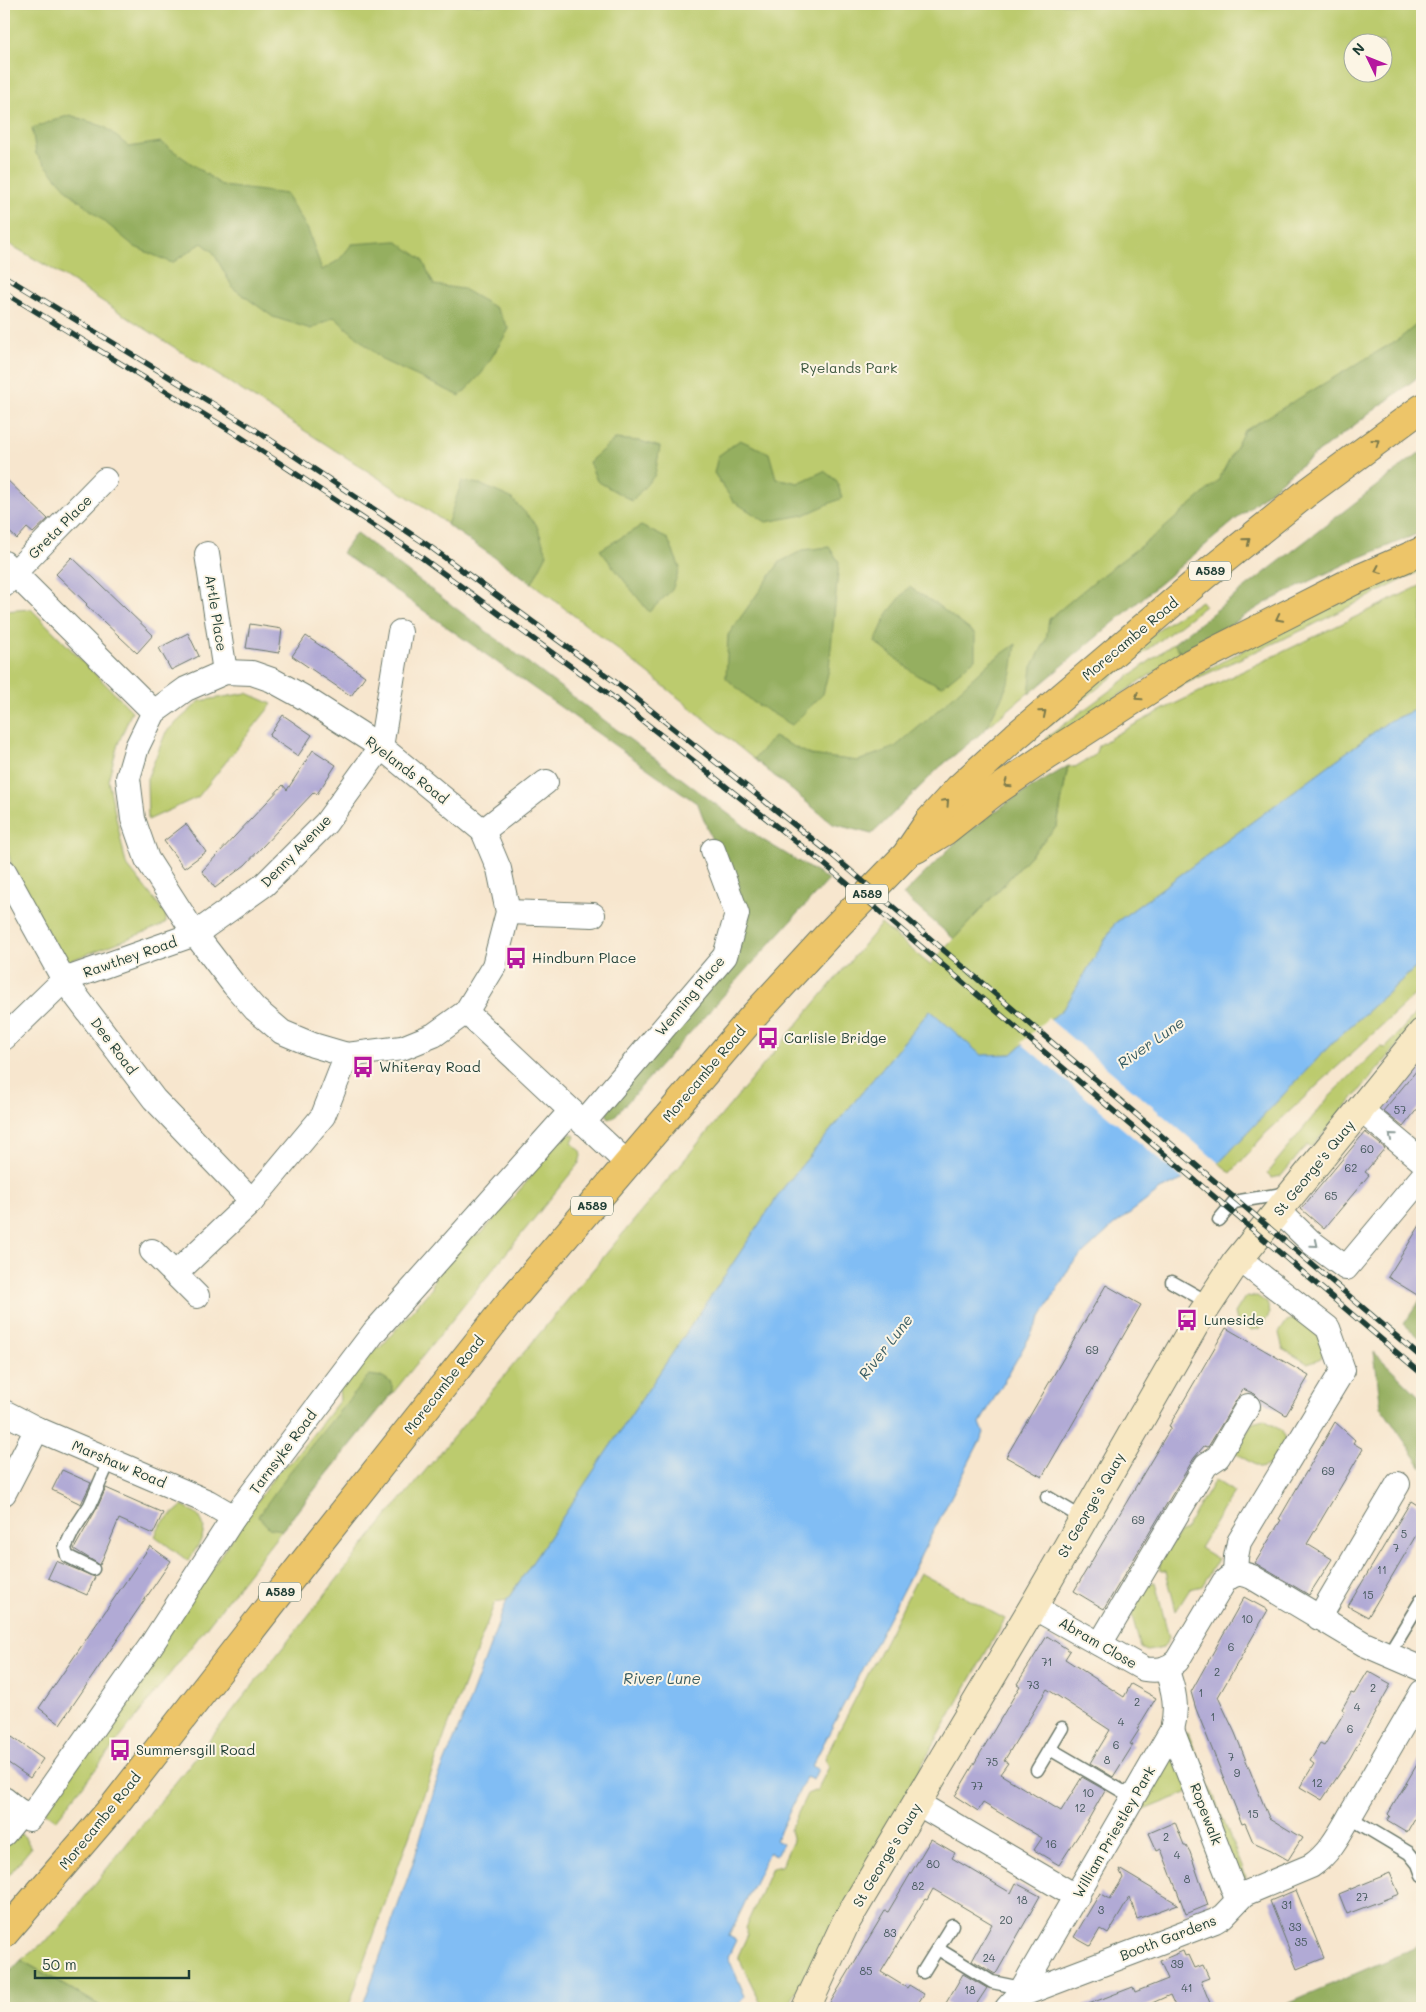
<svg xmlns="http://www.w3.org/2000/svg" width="1426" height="2012" viewBox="0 0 1426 2012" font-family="Mali,sans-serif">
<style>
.green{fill:#bccb6e;stroke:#6e8451;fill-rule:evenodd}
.forest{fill:#95af61;stroke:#5a764a}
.water{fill:#81bdf4;stroke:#507d94}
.pier{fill:#f7e6ce}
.building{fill:#b1aad5}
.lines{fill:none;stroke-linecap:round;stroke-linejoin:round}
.lane-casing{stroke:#6b786a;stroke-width:15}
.street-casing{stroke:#6b786a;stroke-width:26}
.secondary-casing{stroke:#6b786a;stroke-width:30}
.primary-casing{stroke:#6b786a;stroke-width:30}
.lane{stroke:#fff;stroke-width:12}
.street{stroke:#fff;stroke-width:24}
.secondary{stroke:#f8e8c3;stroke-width:28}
.primary{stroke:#edc569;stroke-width:28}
.rail-casing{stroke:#1f3d34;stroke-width:5.5}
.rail{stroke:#fcf5e5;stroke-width:4;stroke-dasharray:11;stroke-linecap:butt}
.oneway{stroke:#7c7a4c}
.oneway2{stroke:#8f9e9a}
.labels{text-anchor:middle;stroke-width:4;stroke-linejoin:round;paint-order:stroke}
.number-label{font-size:11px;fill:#44585c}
.shield{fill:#fcf5e5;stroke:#617469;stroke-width:1}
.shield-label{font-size:12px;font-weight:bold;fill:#1f3d34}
.park-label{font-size:14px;fill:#3e5940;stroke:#fcf5e5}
.street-label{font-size:14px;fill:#1f3d34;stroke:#fcf5e5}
.poi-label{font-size:14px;fill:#1f3d34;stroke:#fcf5e5;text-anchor:start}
.water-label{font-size:15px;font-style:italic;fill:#385d64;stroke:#fcf5e5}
</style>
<rect width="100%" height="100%" fill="#fcf5e5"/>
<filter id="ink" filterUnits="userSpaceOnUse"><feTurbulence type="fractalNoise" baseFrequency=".02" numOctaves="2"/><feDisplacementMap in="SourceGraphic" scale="10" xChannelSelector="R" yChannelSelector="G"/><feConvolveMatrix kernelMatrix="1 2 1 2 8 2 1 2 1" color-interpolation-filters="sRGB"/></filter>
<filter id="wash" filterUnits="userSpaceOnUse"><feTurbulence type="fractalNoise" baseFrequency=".0096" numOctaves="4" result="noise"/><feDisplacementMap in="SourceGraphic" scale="20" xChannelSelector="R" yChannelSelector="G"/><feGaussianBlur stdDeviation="1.12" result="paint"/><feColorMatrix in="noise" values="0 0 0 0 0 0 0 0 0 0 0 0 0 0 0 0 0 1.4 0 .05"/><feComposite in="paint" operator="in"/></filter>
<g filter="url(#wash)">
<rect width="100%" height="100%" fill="#f7e6ce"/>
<g class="green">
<path d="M4,4H1422V374L1292,472L941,766L872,834L834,824L649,674L532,583L416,502L52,269L4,241ZM1354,42H1384V72H1354Z"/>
<path d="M1422,564V570L1307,628L1167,692C1250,644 1336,604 1422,564Z"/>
<polygon points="1422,585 1422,707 1389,721 1115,923 1065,1007 1012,1054 981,1056 930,1010 784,1187 507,1600 495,1602 446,1732 348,2008 104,2008 21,1960 55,1934 385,1519 881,924 930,965 1057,826 1068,766 1075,767 1095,755 1098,746 1117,734 1164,709"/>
<polygon points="1201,601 1205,606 1043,730 1160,628"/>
<polygon points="31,609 132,711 118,744 108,780 126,864 166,914 166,922 161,926 64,963 11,863 4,837 4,611"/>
<polygon points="1174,643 1182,654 1049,741 1046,738"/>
<polygon points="247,693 272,704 198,797 148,820 147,779 166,732 200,701"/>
<polygon points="1422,962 1422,988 1265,1134 1231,1173 1219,1163 1335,1040"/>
<polygon points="1422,1007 1422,1017 1311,1148 1307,1145 1281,1176 1272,1178 1267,1173 1329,1097 1380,1047 1385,1048"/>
<polygon points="572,1134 575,1136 572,1143 582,1152 579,1163 282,1530 56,1820 45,1812 278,1471 291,1462 340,1400 339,1389 369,1351 380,1348 432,1288 435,1274 466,1239 481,1234 531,1177 533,1165 558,1138 562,1141 567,1135"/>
<polygon points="1257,1296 1267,1303 1270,1313 1261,1328 1252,1330 1237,1321 1235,1313 1245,1297"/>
<polygon points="1297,1318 1321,1338 1325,1350 1320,1359 1307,1363 1283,1349 1279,1333 1287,1321"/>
<polygon points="1264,1420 1282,1431 1287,1446 1277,1463 1260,1468 1235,1453 1252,1423"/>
<polygon points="1215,1480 1234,1492 1200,1548 1218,1559 1202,1586 1190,1589 1176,1611 1166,1571 1161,1571 1159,1563 1179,1533 1185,1530"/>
<path d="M182,1506C215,1521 205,1536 188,1561L155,1536L161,1524Z"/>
<polygon points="920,1573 1005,1619 923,1763 893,1822 816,1955 793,1997 789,2008 763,2008 738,1956 748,1934 745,1928 772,1868 781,1866 793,1841 790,1830 807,1794 817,1790 829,1767 825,1758"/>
<polygon points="1155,1582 1169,1638 1163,1648 1147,1651 1141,1648 1131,1612 1147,1584"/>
<polygon points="1188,1732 1246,1877 1238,1881 1182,1736"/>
<polygon points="1173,1746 1191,1791 1135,1814"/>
<polygon points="19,1833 25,1837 31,1848 4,1881 4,1844"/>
</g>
<g class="forest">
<polygon points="70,115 105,127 129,147 161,142 223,186 286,194 308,230 322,270 339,260 352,244 396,241 422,259 434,285 463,289 496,308 509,329 482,373 460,396 384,361 334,317 311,329 273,317 233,288 213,252 202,243 172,263 135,247 70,193 36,154 32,128"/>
<polygon points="1422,320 1422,374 1292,472 1029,694 1032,667 1046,640 1049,619 1097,579 1163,529 1218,481 1244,431 1399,339"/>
<polygon points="615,439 640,441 660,447 655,475 632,501 597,481 589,462"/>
<polygon points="740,440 769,453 776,478 798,483 824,471 837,481 842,498 804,515 766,522 733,501 714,473 718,456"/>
<polygon points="1419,453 1422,457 1422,532 1354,560 1269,601 1182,654 1174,643"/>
<polygon points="462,481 479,484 511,498 536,524 547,554 532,583 447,525"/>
<polygon points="641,526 668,539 680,568 672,590 649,612 600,550"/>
<polygon points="356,533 763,840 829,880 797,914 613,1118 609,1118 606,1114 741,916 698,804 342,553"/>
<polygon points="829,547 839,562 829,669 823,694 792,725 753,702 726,678 728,635 780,562 803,550"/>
<polygon points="909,587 936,604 975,634 975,659 942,686 918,676 875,642 888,613"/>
<polygon points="1016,644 1012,673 1003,695 985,730 941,766 872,834 833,824 754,759 774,737 811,755 858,761 895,747 927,720 989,663"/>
<polygon points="1068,766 1057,826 954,939 903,895 962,836 1008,802"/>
<polygon points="1422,1297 1422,1340 1404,1324"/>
<polygon points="1374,1352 1422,1399 1422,1467 1381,1407"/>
<polygon points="369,1375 383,1377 392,1383 392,1393 282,1530 269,1528 258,1516 288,1474"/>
<polygon points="1422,1945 1422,2008 1276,2008"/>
<polygon points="21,1960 104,2008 4,2008 4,1979"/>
</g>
<polygon class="water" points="1422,707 1422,962 1335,1040 1219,1163 1160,1190 1113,1226 1071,1265 980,1423 984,1433 812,1766 818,1769 813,1780 806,1777 776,1840 782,1844 776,1855 769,1852 729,1936 736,1940 728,1957 745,1996 737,2008 362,2008 415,1857 436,1783 465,1713 507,1600 784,1187 930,1010 981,1055 1012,1054 1065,1007 1115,923 1389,721"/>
<polygon class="pier" points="1048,1018 1219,1163 1221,1165 1185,1181 1021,1043"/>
<g id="blocks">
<g class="building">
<polygon points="4,477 48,519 33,533 27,528 17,539 4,527"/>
<polygon points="72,557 153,635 137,653 86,605 87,604 56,574"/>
<polygon points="250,624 282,629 279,653 246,648"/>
<polygon points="188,633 199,656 171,670 159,648"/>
<polygon points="306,636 365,676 351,696 292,656"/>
<polygon points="283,715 312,735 298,756 269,736"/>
<polygon points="313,750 336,765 317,794 314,792 245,865 215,888 202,871 283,785 287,790"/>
<polygon points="186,824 206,852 184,868 164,841"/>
<polygon points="1422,1064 1422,1103 1403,1127 1383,1111"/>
<polygon points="1365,1132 1385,1148 1365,1172 1369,1175 1324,1229 1301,1209"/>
<polygon points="1422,1222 1422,1298 1388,1277"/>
<polygon points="1106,1285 1141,1305 1042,1477 1006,1457"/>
<polygon points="1226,1328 1309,1376 1286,1415 1260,1399 1255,1394 1243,1389 1208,1447 1204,1446 1194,1458 1104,1609 1074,1591 1171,1427 1169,1426"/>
<polygon points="1335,1422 1355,1440 1353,1443 1363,1449 1307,1544 1332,1559 1309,1595 1255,1563 1281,1520 1279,1519"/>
<polygon points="62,1470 91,1483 81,1504 52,1490"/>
<polygon points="106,1488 163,1513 153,1534 119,1519 100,1565 74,1549 97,1508"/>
<polygon points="1411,1501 1422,1508 1422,1525 1368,1617 1348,1606"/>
<polygon points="150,1546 171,1561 60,1724 39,1708"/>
<polygon points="56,1561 95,1577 87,1595 48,1578"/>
<polygon points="1244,1597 1268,1610 1218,1697 1235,1733 1269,1818 1302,1838 1288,1860 1271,1850 1253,1842 1245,1823 1242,1824 1196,1709 1191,1692"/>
<polygon points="1047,1636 1070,1651 1065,1659 1124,1697 1131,1684 1156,1698 1137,1729 1139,1730 1130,1744 1133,1745 1113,1777 1090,1763 1110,1730 1047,1689 1004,1761 1008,1763 1000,1774 1061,1811 1082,1777 1105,1790 1087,1822 1059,1865 1034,1850 1042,1838 983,1803 978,1811 955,1796 1020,1686 1017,1684"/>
<polygon points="1368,1671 1391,1684 1350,1758 1322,1800 1300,1787 1314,1764 1310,1761 1320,1744 1324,1746 1345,1711 1342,1709 1351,1693 1354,1694"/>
<polygon points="12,1737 43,1759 30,1778 4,1760 4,1747"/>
<polygon points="1422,1756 1422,1806 1407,1832 1387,1820 1390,1816 1388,1814"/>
<polygon points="1175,1822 1184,1845 1186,1845 1190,1852 1208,1905 1186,1914 1161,1849 1157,1851 1149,1833"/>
<polygon points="931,1839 955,1853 952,1858 1011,1893 1016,1883 1040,1896 997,1972 995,1974 972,1960 992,1924 933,1889 927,1900 925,1899 881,1972 907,1988 909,1985 924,1994 915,2008 827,2008 885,1911 888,1912"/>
<polygon points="1119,1869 1178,1904 1137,1919 1130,1897 1108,1934 1100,1929 1090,1946 1074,1937 1100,1893 1110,1899 1123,1878"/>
<polygon points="1390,1873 1399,1894 1347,1914 1339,1894"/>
<polygon points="1296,1890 1324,1958 1297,1969 1270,1901"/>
<polygon points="1183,1951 1185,1956 1189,1955 1195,1968 1203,1965 1209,1978 1201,1981 1212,2008 1176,2008 1170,1995 1141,2008 1081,2008 1081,2007 1133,1987 1135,1992 1168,1979 1160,1961"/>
<polygon points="963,1974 987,1988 974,2008 954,2008 946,2003"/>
</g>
</g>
</g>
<g filter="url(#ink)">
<use href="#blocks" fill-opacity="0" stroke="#6b786a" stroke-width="1"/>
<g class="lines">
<g class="lane-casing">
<g id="lane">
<polyline points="1219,1220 1234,1202 1288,1193"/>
<polyline points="1172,1282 1209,1303"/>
<polyline points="1047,1497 1084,1519"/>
<polyline points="93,1569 67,1556 65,1548 73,1531 90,1505 110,1459"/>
<polyline points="1388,1655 1422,1599"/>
<polyline points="1050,1749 1134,1798"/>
<polyline points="1037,1770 1062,1728"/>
<polyline points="1349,1817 1409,1853 1418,1864 1422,1875"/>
<polyline points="938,1949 992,1982 1021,1988"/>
<polyline points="923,1972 952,1925"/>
</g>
</g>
<g class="street-casing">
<g id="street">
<polyline points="207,554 225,672"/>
<polyline points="4,563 154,712"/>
<polyline points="4,585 14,573 105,480"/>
<polygon points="225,672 252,673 272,680 303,697 381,747 483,831 499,869 508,912 494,966 466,1012 434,1035 402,1048 347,1055 313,1045 282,1032 255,1009 234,985 195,934 147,859 133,819 128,778 137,747 154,712 186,689"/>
<polyline points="483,831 546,782"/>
<polyline points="4,871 64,980 154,1099 252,1201"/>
<polyline points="508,912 593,915"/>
<polyline points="466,1012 628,1164"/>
<polyline points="4,1038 64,980 195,934 264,885 326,823 381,747 400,632"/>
<polyline points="1361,1110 1422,1161"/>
<polyline points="583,1123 725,956 737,914 713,850"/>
<polyline points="1279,1211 1311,1242 1346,1268 1422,1177"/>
<polyline points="152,1251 175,1274 252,1201 323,1116 347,1055"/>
<polyline points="175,1274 197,1296"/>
<polyline points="4,1412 37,1429 208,1502 234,1517"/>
<polyline points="4,1493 37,1429"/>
<polyline points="1235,1574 1236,1557 1239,1542 1343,1370 1328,1328 1251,1268"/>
<path d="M1033,1607L1144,1669C1157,1671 1167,1670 1177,1661L1224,1582C1233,1573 1241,1572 1252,1577L1364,1644L1422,1669"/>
<polyline points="1319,1618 1398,1484"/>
<polyline points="1100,1644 1206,1465 1218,1457 1248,1406"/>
<polyline points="1172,1730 1237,1899"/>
<polyline points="4,1799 29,1819 150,1647 234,1517 374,1332 571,1111"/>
<polyline points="917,1803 1077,1897"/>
<polyline points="4,1834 22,1812"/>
<path d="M1018,1996L1215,1921L1223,1916L1244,1894L1311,1866C1331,1853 1342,1829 1354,1809C1377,1770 1399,1731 1422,1692"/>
<path d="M1007,2008L1018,1996L1172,1730C1178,1707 1174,1690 1166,1668"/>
</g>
</g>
<g class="secondary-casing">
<polyline id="secondary" points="806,2008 846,1922 1033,1607 1194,1326 1235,1264 1422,1033"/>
</g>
<g class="primary-casing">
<g id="primary">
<polyline points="916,849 945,831 993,793 1047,756 1191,663 1351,582 1422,551"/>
<polyline points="4,1934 113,1807 311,1553 513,1298 750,1020 829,934 906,855 929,821 959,788 1016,736 1205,575 1304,495 1422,408"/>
</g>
</g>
<use href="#lane" class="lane"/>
<use href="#street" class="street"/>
<use href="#secondary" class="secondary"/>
<use href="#primary" class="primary"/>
<g class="rail-casing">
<g id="rail">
<polyline points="4,276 254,429 429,546 618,684 831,854 1422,1358"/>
<polyline points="4,292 236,434 421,557 610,695 823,863 1422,1374"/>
</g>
</g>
<use href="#rail" class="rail"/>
</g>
<defs><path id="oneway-chevron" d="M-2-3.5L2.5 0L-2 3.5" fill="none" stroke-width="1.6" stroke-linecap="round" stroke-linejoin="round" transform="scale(1.25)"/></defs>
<g class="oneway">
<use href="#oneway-chevron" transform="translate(1376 442) rotate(-36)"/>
<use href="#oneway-chevron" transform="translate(1247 541) rotate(-39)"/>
<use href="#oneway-chevron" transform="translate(1378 570) rotate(156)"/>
<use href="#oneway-chevron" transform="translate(1279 618) rotate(153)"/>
<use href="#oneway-chevron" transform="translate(1138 697) rotate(147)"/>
<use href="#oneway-chevron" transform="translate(1043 713) rotate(-40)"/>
<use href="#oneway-chevron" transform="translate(1007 784) rotate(145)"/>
<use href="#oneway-chevron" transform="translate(946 802) rotate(-47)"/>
</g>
<g class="oneway2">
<use href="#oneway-chevron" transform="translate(1392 1136) rotate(-140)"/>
<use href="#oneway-chevron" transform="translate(1315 1244) rotate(39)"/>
</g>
</g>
<defs>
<g id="bus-bare" transform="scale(1.725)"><path d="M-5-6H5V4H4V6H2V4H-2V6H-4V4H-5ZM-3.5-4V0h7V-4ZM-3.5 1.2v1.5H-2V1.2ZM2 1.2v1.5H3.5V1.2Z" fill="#b5179e" stroke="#fcf5e5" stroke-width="2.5" paint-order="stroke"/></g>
</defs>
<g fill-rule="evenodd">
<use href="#bus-bare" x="516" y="958"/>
<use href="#bus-bare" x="768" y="1038"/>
<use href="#bus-bare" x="363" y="1067"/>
<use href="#bus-bare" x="1187" y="1320"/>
<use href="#bus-bare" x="120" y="1750"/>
</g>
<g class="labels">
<g class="number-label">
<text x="1400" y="1114">57</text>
<text x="1367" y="1153">60</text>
<text x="1351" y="1172">62</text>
<text x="1331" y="1200">65</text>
<text x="1092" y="1354">69</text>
<text x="1328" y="1475">69</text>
<text x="1138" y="1524">69</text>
<text x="1404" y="1538">5</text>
<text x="1396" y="1552">7</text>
<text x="1382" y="1574">11</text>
<text x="1368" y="1599">15</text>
<text x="1247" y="1623">10</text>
<text x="1231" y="1651">6</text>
<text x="1047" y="1666">71</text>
<text x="1217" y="1676">2</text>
<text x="1033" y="1689">73</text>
<text x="1373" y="1692">2</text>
<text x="1201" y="1697">1</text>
<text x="1137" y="1706">2</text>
<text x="1357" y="1711">4</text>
<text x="1213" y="1721">1</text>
<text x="1121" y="1726">4</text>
<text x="1350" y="1733">6</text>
<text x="1116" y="1749">6</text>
<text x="1231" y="1761">7</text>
<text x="1107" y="1764">8</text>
<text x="992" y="1766">75</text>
<text x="1237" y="1777">9</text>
<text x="1317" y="1787">12</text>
<text x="977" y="1790">77</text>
<text x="1088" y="1797">10</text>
<text x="1080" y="1812">12</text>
<text x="1253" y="1818">15</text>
<text x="1166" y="1841">2</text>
<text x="1051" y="1848">16</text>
<text x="1177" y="1859">4</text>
<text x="933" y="1868">80</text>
<text x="1187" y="1883">8</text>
<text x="918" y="1890">82</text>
<text x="1362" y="1901">27</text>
<text x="1022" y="1904">18</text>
<text x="1287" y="1909">31</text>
<text x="1101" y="1914">3</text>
<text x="1006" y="1924">20</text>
<text x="1295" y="1931">33</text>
<text x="890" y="1937">83</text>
<text x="1301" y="1946">35</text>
<text x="989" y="1962">24</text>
<text x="1177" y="1968">39</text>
<text x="866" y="1975">85</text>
<text x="1187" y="1992">41</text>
<text x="970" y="1994">18</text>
</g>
<g class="shield">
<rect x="1189" y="561.5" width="42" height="19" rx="4"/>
<rect x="846" y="884.5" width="42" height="19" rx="4"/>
<rect x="571" y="1196.5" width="42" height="19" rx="4"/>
<rect x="259" y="1582.5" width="42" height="19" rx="4"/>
</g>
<g class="shield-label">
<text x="1210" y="575">A589</text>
<text x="867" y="898">A589</text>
<text x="592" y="1210">A589</text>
<text x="280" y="1596">A589</text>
</g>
<g class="park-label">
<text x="849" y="373">Ryelands Park</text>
</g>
<g class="street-label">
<text transform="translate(60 527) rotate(-45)" y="5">Greta Place</text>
<text transform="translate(216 613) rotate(81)" y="5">Artle Place</text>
<text transform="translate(1130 639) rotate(-40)" y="5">Morecambe Road</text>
<text transform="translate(407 770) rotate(38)" y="5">Ryelands Road</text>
<text transform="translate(296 851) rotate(-46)" y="5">Denny Avenue</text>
<text transform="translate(130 957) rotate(-19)" y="5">Rawthey Road</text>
<text transform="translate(690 996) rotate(-50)" y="5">Wenning Place</text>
<text transform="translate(114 1046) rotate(53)" y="5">Dee Road</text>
<text transform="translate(704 1074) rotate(-50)" y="5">Morecambe Road</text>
<text transform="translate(1314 1168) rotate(-51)" y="5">St George's Quay</text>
<text transform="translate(444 1385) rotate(-52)" y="5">Morecambe Road</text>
<text transform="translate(283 1452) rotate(-53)" y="5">Tarnsyke Road</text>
<text transform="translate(119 1464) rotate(23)" y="5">Marshaw Road</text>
<text transform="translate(1091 1505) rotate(-60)" y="5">St George's Quay</text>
<text transform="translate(1098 1643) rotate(30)" y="5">Abram Close</text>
<text transform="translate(1206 1814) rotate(69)" y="5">Ropewalk</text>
<text transform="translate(100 1821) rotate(-51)" y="5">Morecambe Road</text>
<text transform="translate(1114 1832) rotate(-60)" y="5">William Priestley Park</text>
<text transform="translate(887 1855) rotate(-59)" y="5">St George's Quay</text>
<text transform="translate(1168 1938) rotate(-21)" y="5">Booth Gardens</text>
</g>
<g class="poi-label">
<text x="532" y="963">Hindburn Place</text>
<text x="784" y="1043">Carlisle Bridge</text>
<text x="379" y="1072">Whiteray Road</text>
<text x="1204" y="1325">Luneside</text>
<text x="136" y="1755">Summersgill Road</text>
</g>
<g class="water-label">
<text transform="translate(1151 1043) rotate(-35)" y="5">River Lune</text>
<text transform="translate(886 1347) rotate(-52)" y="5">River Lune</text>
<text x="662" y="1684">River Lune</text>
</g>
</g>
<rect width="1426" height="2012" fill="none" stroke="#fcf5e5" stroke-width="20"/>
<g transform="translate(1368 58) rotate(313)"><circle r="24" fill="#fcf5e5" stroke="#a4ab9e"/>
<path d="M0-4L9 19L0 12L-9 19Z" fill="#b5179e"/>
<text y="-8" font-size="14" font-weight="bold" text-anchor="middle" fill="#1f3d34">N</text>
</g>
<path d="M35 1970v8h154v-8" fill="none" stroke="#1f3d34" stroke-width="2.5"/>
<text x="42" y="1970" font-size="15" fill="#1f3d34" stroke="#fcf5e5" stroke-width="4" paint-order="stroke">50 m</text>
</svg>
